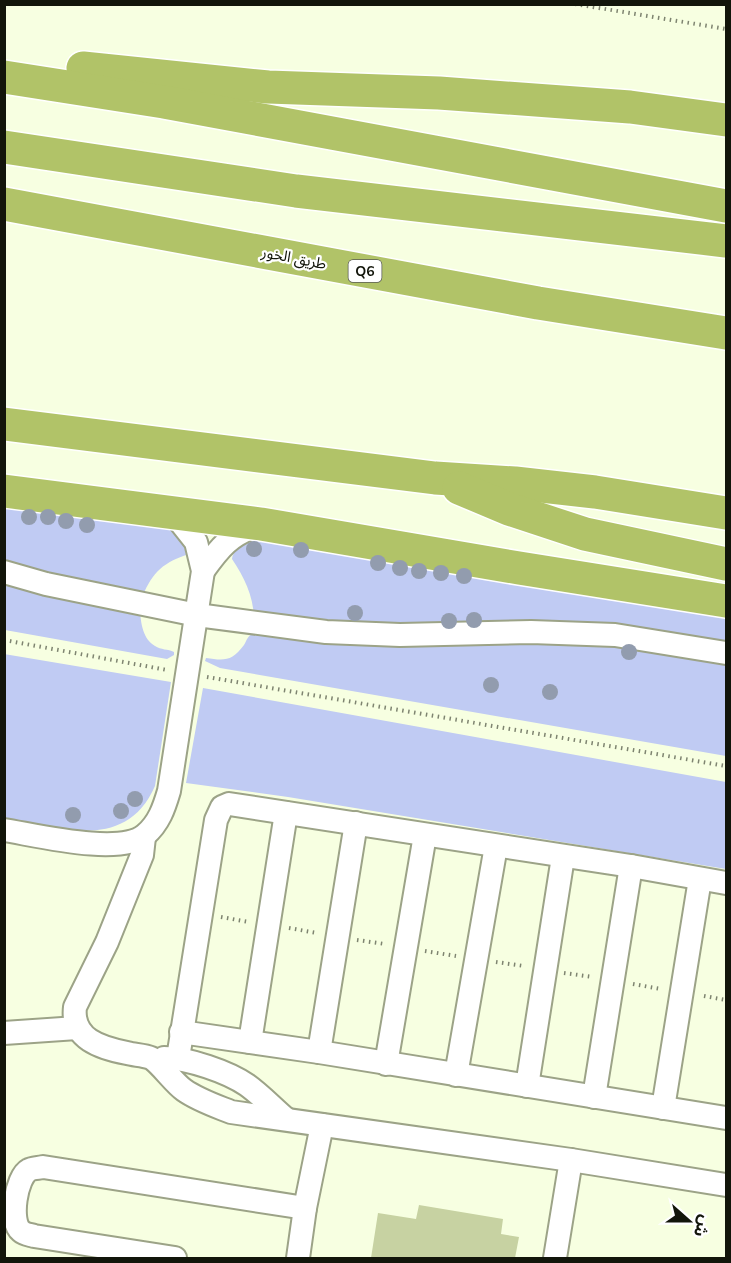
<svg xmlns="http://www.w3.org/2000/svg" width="731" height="1263" viewBox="0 0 731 1263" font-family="'Nunito Sans','Noto Sans Arabic',sans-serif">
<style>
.green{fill:#c0cbf3}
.building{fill:#c7d2a2}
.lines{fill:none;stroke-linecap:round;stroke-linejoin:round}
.minor-casing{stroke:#9ca387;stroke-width:26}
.highway-casing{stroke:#fff;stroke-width:36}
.path{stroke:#7e8470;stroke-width:4;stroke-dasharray:1.5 4.5;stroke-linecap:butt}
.minor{stroke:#fff;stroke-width:22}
.highway{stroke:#b1c368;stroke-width:33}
.tree{fill:#929cae}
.labels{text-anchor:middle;stroke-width:4.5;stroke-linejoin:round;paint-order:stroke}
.shield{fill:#fff;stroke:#595b54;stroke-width:1.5}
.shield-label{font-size:14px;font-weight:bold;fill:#12150a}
.street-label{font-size:15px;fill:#12150a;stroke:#fff}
</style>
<rect width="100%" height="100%" fill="#f7ffe1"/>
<g class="green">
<path d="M4,501L157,520L182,535L186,555C160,564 151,575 141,600L5,565Z"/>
<path d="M257,540L726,609V646L254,617C253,595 244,577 232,559C234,547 246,544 257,540Z"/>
<path d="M4,580L140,611C141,624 143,639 155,646C161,650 168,649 174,652V655L167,659L5,630Z"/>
<path d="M252,634L327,639L614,643L726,660V756L220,668L205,661L206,658C225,661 232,661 244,645C247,640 247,637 252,634Z"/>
<path d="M4,654L171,682L155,786C126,852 61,828 5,819Z"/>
<polygon points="203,688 726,782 726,869 288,797 186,783"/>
</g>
<polygon class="building" points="419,1205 503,1219 501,1234 519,1237 515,1258 371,1258 378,1213 416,1219"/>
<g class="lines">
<g class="minor-casing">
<g id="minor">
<path d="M203,571C220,547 230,535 258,525"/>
<polyline points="4,572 46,584 197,615 326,632 400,635 531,632 615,635 726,653"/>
<path d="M4,830C36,835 120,856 145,835C159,823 164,808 169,791L203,571L196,542L173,513"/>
<path d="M144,837L142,855L107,942L75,1007C71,1039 101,1048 127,1053C134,1055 144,1055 151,1058C159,1062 174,1083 184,1090C198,1100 216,1106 231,1112L571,1160L726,1185"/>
<polyline points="181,1032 319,1052 726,1118"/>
<polyline points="4,1033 77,1028"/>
<polyline points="250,1042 286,813"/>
<polyline points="319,1052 356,823"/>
<path d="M164,1058C188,1058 228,1072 247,1085C261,1095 273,1108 286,1119"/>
<polyline points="178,1058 216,820 222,807 229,804 631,866 726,883"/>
<polyline points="386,1064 425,835"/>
<polyline points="456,1075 496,846"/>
<polyline points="527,1086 563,857"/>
<polyline points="594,1097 631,866"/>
<polyline points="663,1108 700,879"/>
<path d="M175,1258L34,1236C31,1235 24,1234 21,1231C9,1222 16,1177 29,1170C32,1168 39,1168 43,1167L305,1208"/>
<polyline points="298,1258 305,1208 322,1125"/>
<polyline points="555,1258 571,1160"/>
</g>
</g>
<g class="highway-casing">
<g id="highway">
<polyline points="83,68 268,87 439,93 630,107 726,120"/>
<polyline points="4,77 164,102 726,206"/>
<polyline points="4,147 296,191 726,241"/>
<polyline points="4,204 538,303 726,333"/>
<polyline points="4,424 435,478 515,483 595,492 726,513"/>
<polyline points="459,488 509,509 585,534 726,564"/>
<polyline points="4,491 261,524 519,568 726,601"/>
</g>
</g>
<g class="path">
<polyline points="575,4 726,29"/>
<polyline points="4,640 167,670"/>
<polyline points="207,677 726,766"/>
<polyline points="221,917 249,922"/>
<polyline points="289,928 317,933"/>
<polyline points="357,940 385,944"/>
<polyline points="425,951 456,956"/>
<polyline points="496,962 524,966"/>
<polyline points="564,973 593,977"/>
<polyline points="633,984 661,989"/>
<polyline points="704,996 726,1000"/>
</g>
<use href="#minor" class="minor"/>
<use href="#highway" class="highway"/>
</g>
<g class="tree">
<circle cx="29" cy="517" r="8"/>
<circle cx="48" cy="517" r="8"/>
<circle cx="66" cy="521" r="8"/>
<circle cx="87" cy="525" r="8"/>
<circle cx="254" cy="549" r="8"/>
<circle cx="301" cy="550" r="8"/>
<circle cx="378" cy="563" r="8"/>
<circle cx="400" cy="568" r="8"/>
<circle cx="419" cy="571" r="8"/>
<circle cx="441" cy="573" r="8"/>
<circle cx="464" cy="576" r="8"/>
<circle cx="355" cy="613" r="8"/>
<circle cx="474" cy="620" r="8"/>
<circle cx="449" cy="621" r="8"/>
<circle cx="629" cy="652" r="8"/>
<circle cx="491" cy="685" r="8"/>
<circle cx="550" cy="692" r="8"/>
<circle cx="135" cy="799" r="8"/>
<circle cx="121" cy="811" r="8"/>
<circle cx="73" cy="815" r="8"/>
</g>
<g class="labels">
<rect class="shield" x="348.5" y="260" width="33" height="22" rx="4.5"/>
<g class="shield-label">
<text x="365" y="276">Q6</text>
</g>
<g class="street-label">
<text transform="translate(294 258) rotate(11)" y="5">طريق الخور</text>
</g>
</g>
<rect width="731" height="1263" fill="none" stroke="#12150a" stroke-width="12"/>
<g transform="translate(689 1221) rotate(111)" stroke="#ffffff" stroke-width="4.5" paint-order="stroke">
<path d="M0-4.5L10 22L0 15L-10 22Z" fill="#12150a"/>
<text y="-9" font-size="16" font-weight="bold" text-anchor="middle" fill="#12150a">ش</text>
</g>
</svg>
